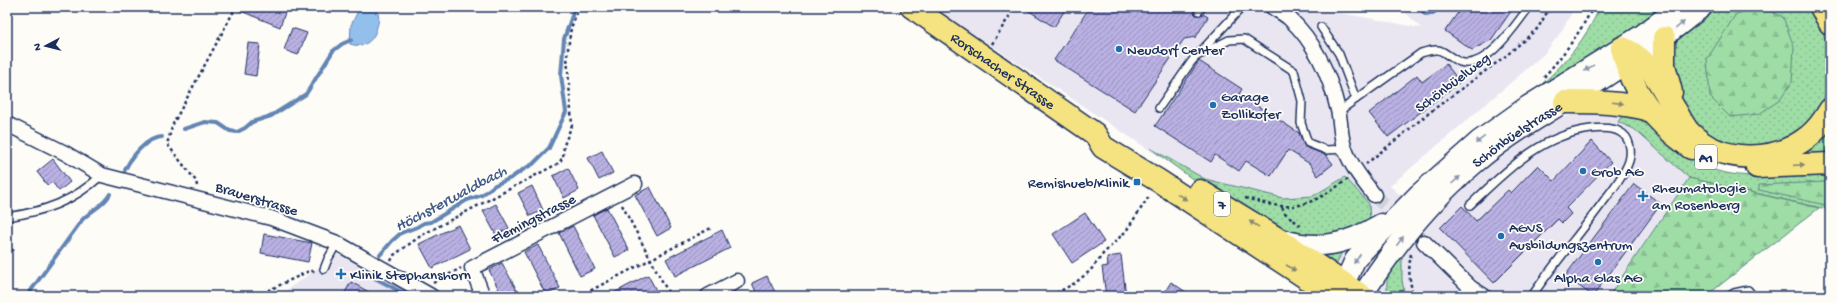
<svg xmlns="http://www.w3.org/2000/svg" width="1837" height="303" viewBox="0 0 1837 303" font-family="'Gochi Hand',sans-serif">
<style>
.built{fill:#e9e6f1}
.grass{fill:url(#grass-dots);stroke:#5c8682}
.forest{fill:url(#forest-firs);stroke:#5c8682}
.water{fill:#93bfec;stroke:#6385b3}
.lines{fill:none;stroke-linecap:round;stroke-linejoin:round}
.stream{stroke:#6385b3;stroke-width:4}
.building{fill:url(#building-hatch);stroke:#1b2f5e}
.street-tunnel{stroke:#d0d3d8;stroke-width:14;stroke-dasharray:14 7;stroke-linecap:butt}
.lane-casing{stroke:#1b2f5e;stroke-width:10}
.street-casing{stroke:#1b2f5e;stroke-width:17}
.secondary-casing{stroke:#1b2f5e;stroke-width:23}
.primary-casing{stroke:#1b2f5e;stroke-width:25}
.highway-casing{stroke:#1b2f5e;stroke-width:25}
.path{stroke:#1b2f5e;stroke-width:2.5;stroke-dasharray:3 3;stroke-linecap:butt}
.lane{stroke:#fdfcf7;stroke-width:7}
.street{stroke:#fdfcf7;stroke-width:14}
.secondary{stroke:#fdfcf7;stroke-width:20}
.primary{stroke:#f5e382;stroke-width:22}
.highway{stroke:#f5e382;stroke-width:22}
.oneway{fill:#8c96aa}
.oneway2{fill:#888970}
.poi-dot{fill:#1f6fb2;stroke:#fdfcf7;stroke-width:1.5}
.labels{text-anchor:middle;stroke-width:3.5;stroke-linejoin:round;paint-order:stroke}
.shield{fill:#fdfcf7;stroke:#5f6c8c;stroke-width:1}
.shield-label{font-size:14px;font-weight:bold;fill:#1b2f5e}
.poi-label{font-size:15px;fill:#1b2f5e;stroke:#fdfcf7;text-anchor:start}
.street-label{font-size:15px;fill:#1b2f5e;stroke:#fdfcf7}
.water-label{font-size:16px;font-style:italic;fill:#3f5a89;stroke:#fdfcf7}
</style>
<defs>
<pattern id="grass-dots" width="8" height="8" patternUnits="userSpaceOnUse"><rect width="8" height="8" fill="#9edda6"/><path d="M2 2h.1M6 6h.1" fill="none" stroke="#88be91" stroke-width="1.8" stroke-linecap="round"/></pattern>
<pattern id="forest-firs" width="22" height="20" patternUnits="userSpaceOnUse"><rect width="22" height="20" fill="#9edda6"/><path d="M5 1l3.5 6h-7zM16 11l3.5 6h-7z" fill="#88be91"/></pattern>
<pattern id="building-hatch" width="6" height="6" patternUnits="userSpaceOnUse"><rect width="6" height="6" fill="#bab1e3"/><path d="M-1 1l2-2M0 6l6-6M5 7l2-2" fill="none" stroke="#9690bb"/></pattern>
</defs>
<rect width="100%" height="100%" fill="#fdfcf7"/>
<filter id="ink" filterUnits="userSpaceOnUse"><feTurbulence type="fractalNoise" baseFrequency=".025" numOctaves="2"/><feDisplacementMap in="SourceGraphic" scale="8" xChannelSelector="R" yChannelSelector="G"/><feConvolveMatrix kernelMatrix="1 2 1 2 8 2 1 2 1" color-interpolation-filters="sRGB"/></filter>
<g filter="url(#ink)">
<g class="built">
<polygon points="933,7 1309,7 1421,28 1400,7 1575,7 1561,32 1544,54 1390,186 1429,220 1457,191 1505,152 1537,130 1561,118 1590,110 1619,112 1708,175 1622,296 1385,296 1295,234 1225,200"/>
<polygon points="338,254 412,296 278,296"/>
</g>
<g class="grass">
<path d="M1600,7H1665L1626,36L1543,88L1541,85C1568,60 1585,40 1600,7Z"/>
<path d="M1715,7H1809C1817,21 1826,36 1829,51C1837,102 1801,148 1749,147C1739,147 1723,146 1714,140C1696,129 1686,112 1677,93C1670,78 1666,59 1675,44C1682,31 1704,17 1715,7Z"/>
<path d="M1624,112C1631,115 1639,118 1646,123C1667,136 1684,158 1708,168C1746,182 1791,174 1830,173V210L1689,178L1634,129L1618,122Z"/>
<polygon points="1830,115 1830,160 1777,158"/>
<polygon points="1150,148 1205,179 1283,198 1313,196 1345,177 1369,204 1370,223 1333,240 1300,238 1217,197"/>
<polygon points="1329,250 1342,251 1336,266 1325,263"/>
<path d="M1402,252V280L1405,296H1389C1382,278 1393,266 1402,252Z"/>
</g>
<g class="forest">
<polygon points="1761,7 1783,17 1794,47 1792,82 1780,100 1759,114 1730,117 1710,97 1707,59 1736,14"/>
<polygon points="1689,178 1819,208 1706,296 1609,296"/>
<polygon points="1825,182 1830,182 1830,206 1759,190 1759,185"/>
</g>
<path class="water" d="M360,7C376,7 382,11 377,27C374,40 365,49 350,44L351,25Z"/>
<g class="lines">
<g class="stream">
<polyline points="1419,7 1425,14 1433,13 1441,7"/>
<polyline points="184,129 205,122 218,123 230,131 237,132 245,128 252,122 271,116 306,94 333,51 342,44 351,40"/>
<path d="M125,170C131,157 147,137 162,137"/>
<polyline points="380,255 392,241 401,233 417,227 424,223 431,222 467,200 482,195 495,185 511,178 524,169 533,164 549,148 566,112 561,75 564,39 575,7"/>
<polyline points="371,273 369,275 409,296"/>
<path d="M27,296L82,220C91,210 104,206 110,194"/>
</g>
</g>
<g class="building">
<polygon points="231,7 287,7 280,27"/>
<polygon points="1023,7 1067,7 1054,27"/>
<polygon points="1090,7 1192,7 1195,9 1194,13 1196,15 1203,14 1208,17 1196,37 1184,39 1135,111 1054,60"/>
<polygon points="1462,7 1514,7 1491,40 1472,50 1445,31"/>
<polygon points="292,28 307,33 298,55 284,50"/>
<polygon points="248,43 260,44 256,76 244,74"/>
<polygon points="1199,61 1242,89 1239,94 1299,133 1305,147 1326,155 1333,164 1318,176 1310,164 1288,150 1271,176 1246,161 1239,171 1215,155 1211,162 1155,126"/>
<polygon points="1446,64 1460,82 1388,137 1369,113 1417,75 1422,82"/>
<polygon points="1592,141 1611,162 1566,208 1571,214 1562,223 1558,219 1494,283 1440,228 1462,206 1476,221 1508,190 1511,193 1538,165 1554,181"/>
<polygon points="602,151 613,173 599,180 588,158"/>
<polygon points="53,159 70,182 59,191 52,182 48,186 37,172"/>
<polygon points="568,168 579,190 564,198 553,176"/>
<polygon points="1634,184 1661,204 1593,296 1565,276"/>
<polygon points="532,186 543,210 530,216 518,193"/>
<polygon points="650,187 671,228 657,236 635,195"/>
<polygon points="496,204 509,228 496,235 483,211"/>
<polygon points="607,208 629,250 615,257 593,215"/>
<polygon points="1085,213 1104,242 1072,263 1053,234"/>
<polygon points="458,225 470,249 432,268 419,244"/>
<polygon points="573,226 595,269 580,276 559,233"/>
<polygon points="722,230 730,248 675,276 666,259"/>
<polygon points="264,234 312,243 308,262 261,253"/>
<polygon points="538,245 560,288 546,295 524,252"/>
<polygon points="1121,255 1126,296 1106,296 1102,267 1108,266 1107,257"/>
<polygon points="502,263 520,296 502,296 489,270"/>
<polygon points="648,275 657,292 650,296 608,296"/>
<polygon points="767,276 777,296 758,296 752,283"/>
<polygon points="351,282 376,296 343,296"/>
<polygon points="1171,282 1192,296 1162,296"/>
</g>
<g class="lines">
<polyline class="street-tunnel" points="1374,195 1424,242"/>
<g class="lane-casing">
<g id="lane">
<polyline points="1199,11 1202,7"/>
<polyline points="1321,27 1339,54 1356,99"/>
<polyline points="1195,57 1229,40 1244,39 1294,71 1302,101 1301,123 1308,143 1326,150 1345,149"/>
<polyline points="1159,108 1192,61 1242,7"/>
<path d="M1338,112L1421,53C1445,45 1441,54 1460,62C1486,71 1516,24 1529,7"/>
<path d="M1470,205C1506,171 1540,135 1591,129C1600,128 1612,127 1620,132C1630,137 1632,151 1629,161C1624,176 1612,190 1603,202C1580,234 1554,263 1532,296"/>
<path d="M7,217C46,211 72,202 102,175"/>
<polyline points="324,269 328,259 337,243"/>
<polyline points="1729,296 1734,293 1748,290 1753,296"/>
</g>
</g>
<g class="street-casing">
<g id="street">
<path d="M1272,7C1278,11 1285,14 1290,19C1316,43 1330,76 1338,110C1341,122 1340,137 1345,149C1351,166 1363,181 1374,195"/>
<polyline points="7,124 65,153 102,175 271,218 337,243 431,296"/>
<polyline points="1424,242 1471,288 1484,296"/>
<polyline points="483,296 472,268 635,184"/>
<polyline points="708,296 737,281"/>
</g>
</g>
<g class="secondary-casing">
<g id="secondary">
<path d="M1280,239C1319,251 1346,245 1381,224"/>
<polyline points="1344,284 1355,260 1366,248 1419,194 1479,141 1528,106 1642,35 1679,7"/>
<path id="s1" d="M1362,296C1394,245 1429,202 1475,163C1513,131 1557,107 1599,81C1635,58 1669,34 1702,7"/>
</g>
</g>
<g class="primary-casing">
<g id="primary">
<path id="s2" d="M912,7L1095,134L1103,147L1159,181L1334,296"/>
<polyline points="1200,191 1278,239 1362,296"/>
</g>
</g>
<g class="highway-casing">
<g id="highway">
<polyline points="1821,7 1830,23"/>
<polyline points="1664,38 1664,65 1671,92"/>
<path d="M1622,48C1627,50 1633,53 1638,57C1655,70 1665,94 1676,111C1680,118 1684,126 1689,132C1720,164 1775,164 1809,136C1818,129 1824,120 1830,110"/>
<path d="M1622,48C1632,94 1653,120 1691,148"/>
<path d="M1565,102C1595,102 1621,102 1650,110"/>
<polyline points="1757,167 1830,164"/>
</g>
</g>
<g class="path">
<polyline points="992,44 1015,7"/>
<path d="M1544,77C1563,55 1580,33 1593,7"/>
<polyline points="1366,164 1434,109 1507,55 1538,28 1550,7"/>
<polyline points="197,186 196,181 167,144 173,124 236,7"/>
<path d="M1245,198C1257,201 1269,205 1281,206C1307,209 1328,193 1348,179"/>
<polyline points="622,205 670,296"/>
<polyline points="1282,207 1285,213 1302,227"/>
<polyline points="7,246 14,251"/>
<path d="M1411,254C1408,268 1409,282 1414,296"/>
<polyline points="391,261 394,255 422,235 559,163 563,157 564,145 572,125 567,56 571,28 579,7"/>
<polyline points="433,283 461,268"/>
<polyline points="257,296 309,271 315,271"/>
<polyline points="580,296 711,228"/>
<polyline points="1051,296 1075,283 1090,271 1103,254 1126,231 1150,195"/>
<polyline points="1153,296 1154,296"/>
</g>
<use href="#lane" class="lane"/>
<use href="#street" class="street"/>
<use href="#secondary" class="secondary"/>
<use href="#primary" class="primary"/>
<use href="#highway" class="highway"/>
</g>
<defs><path id="oneway-solid" d="M-6-.8H1V-3.2L6.5 0L1 3.2V.8H-6Z"/></defs>
<g class="oneway">
<use href="#oneway-solid" transform="translate(1680 25) rotate(-39)"/>
<use href="#oneway-solid" transform="translate(1589 68) rotate(148)"/>
<use href="#oneway-solid" transform="translate(1480 140) rotate(143)"/>
<use href="#oneway-solid" transform="translate(1456 180) rotate(-42)"/>
<use href="#oneway-solid" transform="translate(1400 241) rotate(-53)"/>
<use href="#oneway-solid" transform="translate(1357 259) rotate(125)"/>
</g>
<g class="oneway2">
<use href="#oneway-solid" transform="translate(1618 103) rotate(7)"/>
<use href="#oneway-solid" transform="translate(1799 165) rotate(-4)"/>
<use href="#oneway-solid" transform="translate(1182 197) rotate(33)"/>
<use href="#oneway-solid" transform="translate(1254 224) rotate(-148)"/>
<use href="#oneway-solid" transform="translate(1291 268) rotate(33)"/>
</g>
</g>
<g class="poi-dot">
<circle cx="1119" cy="49" r="4"/>
<circle cx="1213" cy="105" r="4"/>
<circle cx="1583" cy="171" r="4"/>
<rect x="1133" y="178" width="8" height="8" rx="2"/>
<path d="M1641 190h4v4h4v4h-4v4h-4v-4h-4v-4h4z"/>
<circle cx="1501" cy="236" r="4"/>
<circle cx="1598" cy="262" r="4"/>
<path d="M339 268h4v4h4v4h-4v4h-4v-4h-4v-4h4z"/>
</g>
<g class="labels">
<g class="shield">
<rect x="1695" y="145" width="22" height="24" rx="3"/>
<rect x="1214" y="192" width="16" height="24" rx="3"/>
</g>
<g class="shield-label">
<text x="1706" y="162">A1</text>
<text x="1222" y="209">7</text>
</g>
<g class="poi-label">
<text x="1127" y="54">Neudorf Center</text>
<text x="1221" y="101">Garage<tspan x="1221" dy="17">Zollikofer</tspan></text>
<text x="1591" y="176">Grob AG</text>
<text x="1129" y="187" text-anchor="end">Remishueb/Klinik</text>
<text x="1652" y="192">Rheumatologie<tspan x="1652" dy="17">am Rosenberg</tspan></text>
<text x="1509" y="232">AGVS<tspan x="1509" dy="17">Ausbildungszentrum</tspan></text>
<text x="350" y="279">Klinik Stephanshorn</text>
<text x="1598" y="282" text-anchor="middle">Alpha Glas AG</text>
</g>
<g class="street-label">
<text dy="5" stroke="none"><textPath href="#s2" startOffset="111">Rorschacher Strasse</textPath></text>
<text transform="translate(1452 82) rotate(-37)" y="5">Schönbüelweg</text>
<text dy="5" stroke="none"><textPath href="#s1" startOffset="226">Schönbüelstrasse</textPath></text>
<text transform="translate(257 198) rotate(17)" y="5">Brauerstrasse</text>
<text transform="translate(533 218) rotate(-27)" y="5">Flemingstrasse</text>
</g>
<g class="water-label">
<text transform="translate(450 197) rotate(-28)" y="6">Höchsterwaldbach</text>
</g>
</g>
<rect width="1837" height="303" fill="none" stroke="#fdfcf7" stroke-width="24"/>
<rect x="12" y="12" width="1813" height="279" fill="none" stroke="#1b2f5e" stroke-width="1.5" filter="url(#ink)"/>
<g transform="translate(46 46) rotate(263)" stroke="#fdfcf7" stroke-width="3" paint-order="stroke">
<path d="M0-3L7 15L0 10L-7 15Z" fill="#1b2f5e"/>
<text y="-6" font-size="11" font-weight="bold" text-anchor="middle" fill="#1b2f5e">N</text>
</g>
</svg>
